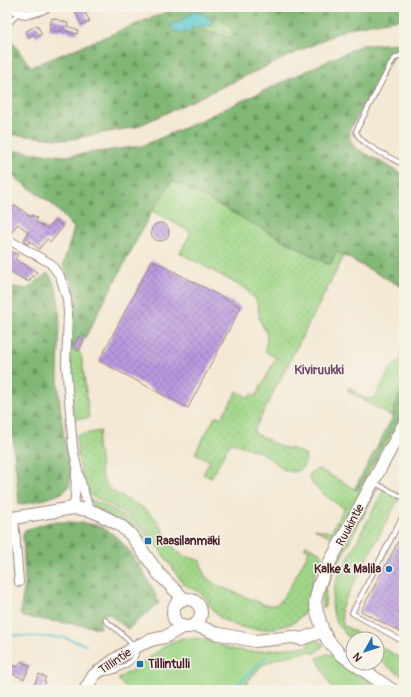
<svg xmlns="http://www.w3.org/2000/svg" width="411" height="697" viewBox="0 0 411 697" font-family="Pangolin,sans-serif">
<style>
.grass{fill:url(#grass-dots);stroke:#757a5a}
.forest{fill:url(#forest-firs);stroke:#656b50}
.wetland{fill:url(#wetland-marsh);stroke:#757a5a}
.green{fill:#a0d688;stroke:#757a5a}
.water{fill:url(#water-ripples);stroke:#52747c}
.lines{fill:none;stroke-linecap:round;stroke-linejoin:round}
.stream{stroke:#5bc9ce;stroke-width:2}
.building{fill:url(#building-cross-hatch)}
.lane-casing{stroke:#9e847f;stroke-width:6}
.street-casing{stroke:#9e847f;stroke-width:10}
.secondary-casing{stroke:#9e847f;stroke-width:14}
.lane{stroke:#fff;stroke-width:4}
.street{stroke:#fff;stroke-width:8}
.secondary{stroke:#fff;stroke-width:12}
.poi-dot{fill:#1f6fb2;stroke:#f7f3e8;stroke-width:1.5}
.labels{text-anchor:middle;stroke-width:3;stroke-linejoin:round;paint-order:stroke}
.street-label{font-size:12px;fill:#4a1f2b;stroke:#f7f3e8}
.poi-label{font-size:12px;font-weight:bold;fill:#4a1f2b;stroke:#f7f3e8;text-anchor:start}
.neighbourhood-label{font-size:13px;font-weight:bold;fill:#714a6a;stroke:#f7f3e8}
</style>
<defs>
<pattern id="grass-dots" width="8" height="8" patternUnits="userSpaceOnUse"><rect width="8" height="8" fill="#a0d688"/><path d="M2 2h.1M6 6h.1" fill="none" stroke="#8bb776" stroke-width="1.8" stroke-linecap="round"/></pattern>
<pattern id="forest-firs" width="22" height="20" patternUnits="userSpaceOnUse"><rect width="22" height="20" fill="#80b774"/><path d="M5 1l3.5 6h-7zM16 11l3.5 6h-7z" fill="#6b945f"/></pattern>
<pattern id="wetland-marsh" width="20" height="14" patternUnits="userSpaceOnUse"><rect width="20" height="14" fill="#a0d688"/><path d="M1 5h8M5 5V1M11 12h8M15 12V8" fill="none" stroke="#8bb776"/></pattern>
<pattern id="water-ripples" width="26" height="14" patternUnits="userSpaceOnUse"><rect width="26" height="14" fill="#5bc9ce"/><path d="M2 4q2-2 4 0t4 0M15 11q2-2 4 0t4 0" fill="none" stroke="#51acb1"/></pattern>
<pattern id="building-cross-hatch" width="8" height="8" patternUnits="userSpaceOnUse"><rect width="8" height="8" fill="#b999df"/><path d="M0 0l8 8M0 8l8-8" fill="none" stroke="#987cb5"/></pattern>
</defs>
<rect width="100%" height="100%" fill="#f7f3e8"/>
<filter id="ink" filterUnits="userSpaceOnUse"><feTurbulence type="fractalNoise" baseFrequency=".025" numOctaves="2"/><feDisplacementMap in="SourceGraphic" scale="8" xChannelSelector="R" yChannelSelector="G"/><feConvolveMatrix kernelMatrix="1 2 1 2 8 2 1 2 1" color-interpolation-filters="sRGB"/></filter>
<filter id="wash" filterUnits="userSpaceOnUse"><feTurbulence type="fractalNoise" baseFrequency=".012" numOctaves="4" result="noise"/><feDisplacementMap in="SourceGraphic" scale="16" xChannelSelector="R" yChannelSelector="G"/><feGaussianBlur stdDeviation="0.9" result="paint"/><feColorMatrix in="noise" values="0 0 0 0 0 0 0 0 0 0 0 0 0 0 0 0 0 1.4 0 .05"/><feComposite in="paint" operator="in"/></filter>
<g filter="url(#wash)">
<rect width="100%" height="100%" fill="#f3e8d3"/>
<g class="grass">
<polygon points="172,179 329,265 337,252 344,256 253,432 281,447 292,449 305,454 306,461 302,468 294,472 284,470 276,463 262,453 231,442 211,478 203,474 210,461 195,453 215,417 222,417 237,391 249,398 251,394 256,396 276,358 265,351 267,337 266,332 260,321 258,306 256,300 248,292 248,290 180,253 191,232 152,211"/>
<polygon points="68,348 73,348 79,351 82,359 89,418 74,419"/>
<path d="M404,355V383L395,406L393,417L349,392L348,389L350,387C355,391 362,398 368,399C377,400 384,380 387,374C391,367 398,361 404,355Z"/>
<path d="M404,409V414L338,537L333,538L315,529L331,532L344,508C336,503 289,475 319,469L357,490Z"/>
<path d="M101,431C99,436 97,442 97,446C97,450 100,454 100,458C101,464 100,470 102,476C110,498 137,500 152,515C164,526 167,544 181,554C187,559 194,557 200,561L205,576L216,585L266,605C271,605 274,606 278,603C287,596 303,562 309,551L304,547L306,545L321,553L322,556L314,575L310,610C303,611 301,617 296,621C293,623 288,625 284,626C263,632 234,630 217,615C212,610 210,602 205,597C199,590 189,589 182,582C159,549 143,521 106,503C100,500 93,495 86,495L78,457L76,437L77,435Z"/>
<polygon points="378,488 329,581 326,589 325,607 322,608 322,596 327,578 374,489"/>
<path d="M384,489L399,498L341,608L343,625L368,639H353V642C332,622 328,608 336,581Z"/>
<path d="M88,499C111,506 132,520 147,538L144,540L134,531L92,506Z"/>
<polygon points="377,644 404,660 404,677 377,659"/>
</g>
<g class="forest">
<polygon points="178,7 404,7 404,19 393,20 349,28 136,127 66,140 7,134 7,35 31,67"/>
<polygon points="401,43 350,129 350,139 354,147 404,175 404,288 337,252 330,265 172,180 152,211 84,340 78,337 73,348 68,348 69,330 77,295 63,265 74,228 53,205 7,172 7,150 66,156 142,146 186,127 362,45"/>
<path d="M48,273C67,297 57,351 58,380C59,396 61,413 63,429C64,442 74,476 69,486C65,497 30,502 19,505L7,377V286L27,289Z"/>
<polygon points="404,383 404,409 358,490 355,488 394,415 395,406"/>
<path d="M50,522C66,522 92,521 105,529C129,542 148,578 159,603L128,629L107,613L101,617L100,628L24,617L20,614L25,584L23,534L25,530Z"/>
</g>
<path class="wetland" d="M218,19C226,22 231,27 233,35L231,37H227L215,32L210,33L198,28L204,27L212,24L213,20Z"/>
<g class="green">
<polygon points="183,638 202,639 231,649 252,652 309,646 308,640 317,640 324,645 314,654 312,651 278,658 261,666 247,682 248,690 127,690 118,679 146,661 167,644"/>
<polygon points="327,654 334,655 384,690 333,690 317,658"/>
</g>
<path class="water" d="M197,12L201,13L213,20L212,24C206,28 201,26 194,28C192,28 191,30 189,31C182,34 173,33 170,25L179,22L192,13Z"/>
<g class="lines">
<g class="stream">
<polyline points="7,635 65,638 86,645"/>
<polyline points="231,690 266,657"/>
</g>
</g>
<g id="blocks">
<g class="building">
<polygon points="78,7 98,7 85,13 90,21 82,25 74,9"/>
<polygon points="52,18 68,23 67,26 78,30 77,34 66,31 65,32 59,30 58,32 49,29"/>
<polygon points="37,25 42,34 36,37 34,34 29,37 26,31"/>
<polygon points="15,205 31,217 32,215 37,218 35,221 47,229 55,220 63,227 51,242 47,239 39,249 30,241 28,244 23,242 28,232 18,224 10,234 7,234 7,226 10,223 7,221 7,215"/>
<circle cx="160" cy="232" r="9"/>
<polygon points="9,250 18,255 15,259 37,272 34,277 32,276 29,282 7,270 7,254"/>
<polygon points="152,260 241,307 188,408 99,361"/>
<polygon points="78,337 84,340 79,351 73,348"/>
<polygon points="404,531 404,601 398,612 404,616 404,634 361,611"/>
<polygon points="21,661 30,666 24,679 7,671 7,662 18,667"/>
<polygon points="39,674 46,677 44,681 46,682 42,690 32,690"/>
</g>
</g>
</g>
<g filter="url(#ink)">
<use href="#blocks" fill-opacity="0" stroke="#9e847f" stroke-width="1"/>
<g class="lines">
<g class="lane-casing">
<g id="lane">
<polyline points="7,26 18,13"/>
<path d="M404,55L397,57L393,60L356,131C358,144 392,158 404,165"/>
<polyline points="375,483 404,498"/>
<polyline points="404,514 352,613 404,642"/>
<path d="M103,673C112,673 118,670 126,665C130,662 135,659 136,654C137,644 112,626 105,620"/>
</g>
</g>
<g class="street-casing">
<g id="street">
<path d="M12,7C23,19 36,13 48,7"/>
<polyline points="7,239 50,263 60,276 63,286 67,299 68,313 66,364 73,448 77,467 89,510"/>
<polyline points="73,508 75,497 76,473"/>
<polyline points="14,518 19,582"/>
</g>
</g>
<g class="secondary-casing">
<g id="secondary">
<polyline points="7,519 73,508 89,510 99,514 120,525 131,535 159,574 184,599"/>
<circle cx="187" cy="613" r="14"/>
<polyline points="193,626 201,627 215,633 255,641 293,637 301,639 323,631"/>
<polyline points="85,690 94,675 116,659 135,647 151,640 165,637 182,627"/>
<polyline points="392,690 339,653 327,639 323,631 317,612 315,602 319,585 324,573 404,424"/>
</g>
</g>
<use href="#lane" class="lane"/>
<use href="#street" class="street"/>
<use href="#secondary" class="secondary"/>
</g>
</g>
<g class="poi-dot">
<rect x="144" y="537" width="8" height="8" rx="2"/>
<circle cx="389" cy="569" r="4"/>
<rect x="136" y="660" width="8" height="8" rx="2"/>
</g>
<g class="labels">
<g class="street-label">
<text transform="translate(350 525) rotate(-62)" y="4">Ruukintie</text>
<text transform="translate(115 661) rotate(-34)" y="4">Tillintie</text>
</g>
<g class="poi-label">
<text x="156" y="545">Raasilanmäki</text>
<text x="381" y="573" text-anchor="end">Kalke &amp; Malila</text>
<text x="148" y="668">Tillintulli</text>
</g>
<g class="neighbourhood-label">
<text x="319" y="374">Kiviruukki</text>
</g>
</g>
<rect width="411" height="697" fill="none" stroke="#f7f3e8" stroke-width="24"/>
<g transform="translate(365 651) rotate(231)"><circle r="19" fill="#f7f3e8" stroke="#b29e9c"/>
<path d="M0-3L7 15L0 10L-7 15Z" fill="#1f6fb2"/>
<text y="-6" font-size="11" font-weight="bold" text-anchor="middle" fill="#4a1f2b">N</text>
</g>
</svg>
